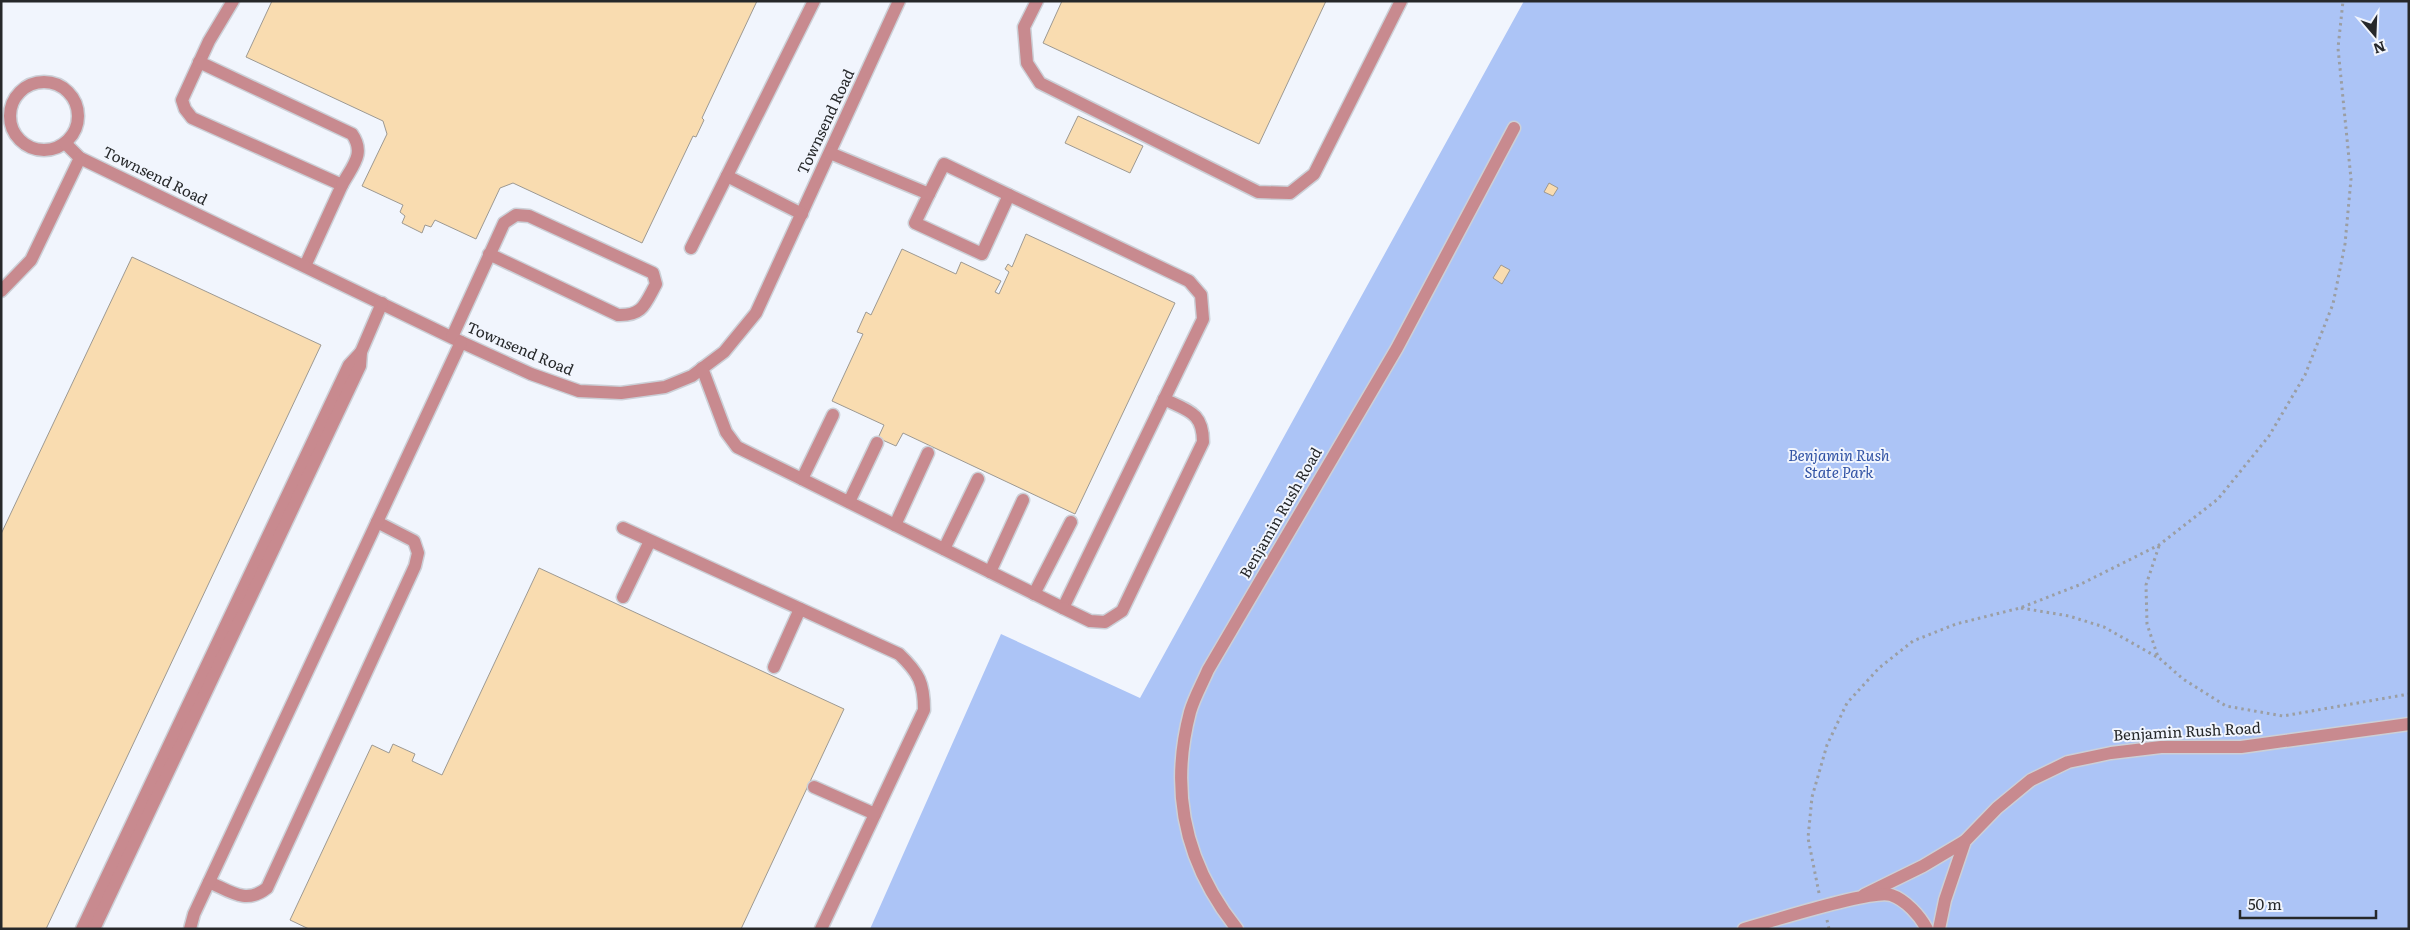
<svg xmlns="http://www.w3.org/2000/svg" width="2410" height="930" viewBox="0 0 2410 930" font-family="Literata,serif">
<style>
.green{fill:#acc4f6}
.building{fill:#f9dcb0;stroke:#9d9992}
.lines{fill:none;stroke-linecap:round;stroke-linejoin:round}
.minor-casing{stroke:#ccd0d7;stroke-width:15}
.path{stroke:#9b9ea3;stroke-width:3;stroke-dasharray:2.5 4;stroke-linecap:butt}
.minor{stroke:#c88a8f;stroke-width:12}
.labels{text-anchor:middle;stroke-width:4;stroke-linejoin:round;paint-order:stroke}
.street-label{font-size:15px;fill:#26282a;stroke:#f1f5fd}
.park-label{font-size:15px;font-style:italic;fill:#3052a4;stroke:#f1f5fd}
</style>
<rect width="100%" height="100%" fill="#f1f5fd"/>
<polygon class="green" points="1524,1 2409,1 2409,929 870,929 1001,634 1140,698"/>
<g class="building">
<polygon points="272,1 757,1 702,118 704,120 696,137 693,136 642,243 513,183 500,188 476,239 435,220 431,227 425,225 422,233 402,223 405,216 400,212 403,205 362,186 387,134 383,121 246,57"/>
<polygon points="1062,1 1326,1 1259,144 1043,43"/>
<polygon points="1078,116 1143,146 1130,173 1065,143"/>
<polygon points="1549,183 1558,188 1553,196 1544,192"/>
<polygon points="1026,234 1175,303 1075,514 903,433 896,446 878,438 884,425 832,401 863,334 857,332 866,312 871,315 902,249 956,274 961,262 1001,281 995,292 999,294 1009,272 1005,269 1008,264 1012,267"/>
<polygon points="132,257 321,345 46,929 1,929 1,534"/>
<polygon points="1501,265 1510,270 1502,284 1493,278"/>
<polygon points="539,568 844,709 741,929 309,929 290,920 372,745 389,753 393,744 415,754 412,761 442,775"/>
</g>
<g class="lines">
<g class="minor-casing">
<g id="minor">
<polyline points="233,1 209,41 182,100 185,109 192,118 342,185 305,266"/>
<polyline points="1037,1 1024,27 1027,63 1040,83 1258,192 1290,193 1314,174 1401,1"/>
<path d="M199,62L352,134C366,154 352,166 342,185"/>
<circle cx="44" cy="116" r="34"/>
<polyline points="65,143 80,158 461,342 531,374 579,391 621,393 665,387 692,376 724,352 756,313 899,1"/>
<polyline points="727,176 802,214"/>
<polyline points="929,194 915,223 982,254 1009,195"/>
<polyline points="691,248 814,1"/>
<polyline points="1,291 31,260 80,158"/>
<path d="M452,337L504,223L516,215L529,216L653,273L656,284C645,304 643,316 618,315L489,254"/>
<polyline points="702,368 726,432 737,447 1063,608 1203,319 1201,295 1189,281 944,164 929,194 830,153"/>
<polyline points="802,479 833,415"/>
<polyline points="849,502 877,443"/>
<polyline points="895,525 928,453"/>
<path d="M623,528L899,654C919,673 924,683 924,710L821,929"/>
<polyline points="944,549 978,479"/>
<polyline points="990,572 1023,500"/>
<polyline points="1034,594 1071,522"/>
<polyline points="623,597 650,541"/>
<path d="M1063,608L1090,621L1105,622L1122,611L1203,442C1203,412 1188,411 1164,399"/>
<polyline points="774,667 800,609"/>
<polyline points="814,787 875,814"/>
<path d="M209,882C230,891 246,905 267,888L415,566L418,553L414,541L377,522"/>
<polyline points="1864,895 1923,866 1965,841"/>
<polyline points="82,929 349,365 361,352"/>
<polyline points="94,929 360,366 361,352 382,303"/>
<polyline points="190,929 194,914 461,342"/>
<path d="M1237,929C1186,865 1169,792 1190,712C1194,698 1202,684 1208,670L1397,348L1514,128"/>
<path d="M1744,929C1770,922 1871,889 1891,895C1906,900 1920,916 1927,929"/>
<polyline points="1939,929 1945,900 1965,841 1997,808 2031,780 2068,762 2111,753 2161,747 2241,747 2409,724"/>
</g>
</g>
<g class="path">
<polyline points="2159,546 2146,585 2147,624 2158,657 2183,679 2226,706 2283,716 2409,694"/>
<polyline points="2021,608 2069,616 2104,627 2157,657"/>
<polyline points="1819,893 1808,838 1812,797 1827,745 1847,703 1879,668 1913,641 1956,624 2020,608 2079,585 2159,545 2218,499 2269,436 2305,375 2333,304 2345,244 2351,179 2338,48 2343,1"/>
<polyline points="1827,920 1829,929"/>
</g>
<use href="#minor" class="minor"/>
</g>
<g class="labels">
<g class="street-label">
<text transform="translate(826 122) rotate(-65)" y="5">Townsend Road</text>
<text transform="translate(155 176) rotate(26)" y="5">Townsend Road</text>
<text transform="translate(520 349) rotate(23)" y="5">Townsend Road</text>
<text transform="translate(1281 513) rotate(-60)" y="5">Benjamin Rush Road</text>
<text transform="translate(2187 732) rotate(-3)" y="5">Benjamin Rush Road</text>
</g>
<g class="park-label">
<text x="1839" y="461">Benjamin Rush<tspan x="1839" dy="17">State Park</tspan></text>
</g>
</g>
<rect width="2410" height="930" fill="none" stroke="#26282a" stroke-width="5"/>
<g transform="translate(2375 35) rotate(161)" stroke="#f1f5fd" stroke-width="4" paint-order="stroke">
<path d="M0-4L9 19L0 12L-9 19Z" fill="#26282a"/>
<text y="-8" font-size="14" font-weight="bold" text-anchor="middle" fill="#26282a">N</text>
</g>
<path d="M2240 910v8h136v-8" fill="none" stroke="#26282a" stroke-width="2.5"/>
<text x="2248" y="910" font-size="15" fill="#26282a" stroke="#f1f5fd" stroke-width="4" paint-order="stroke">50 m</text>
</svg>
